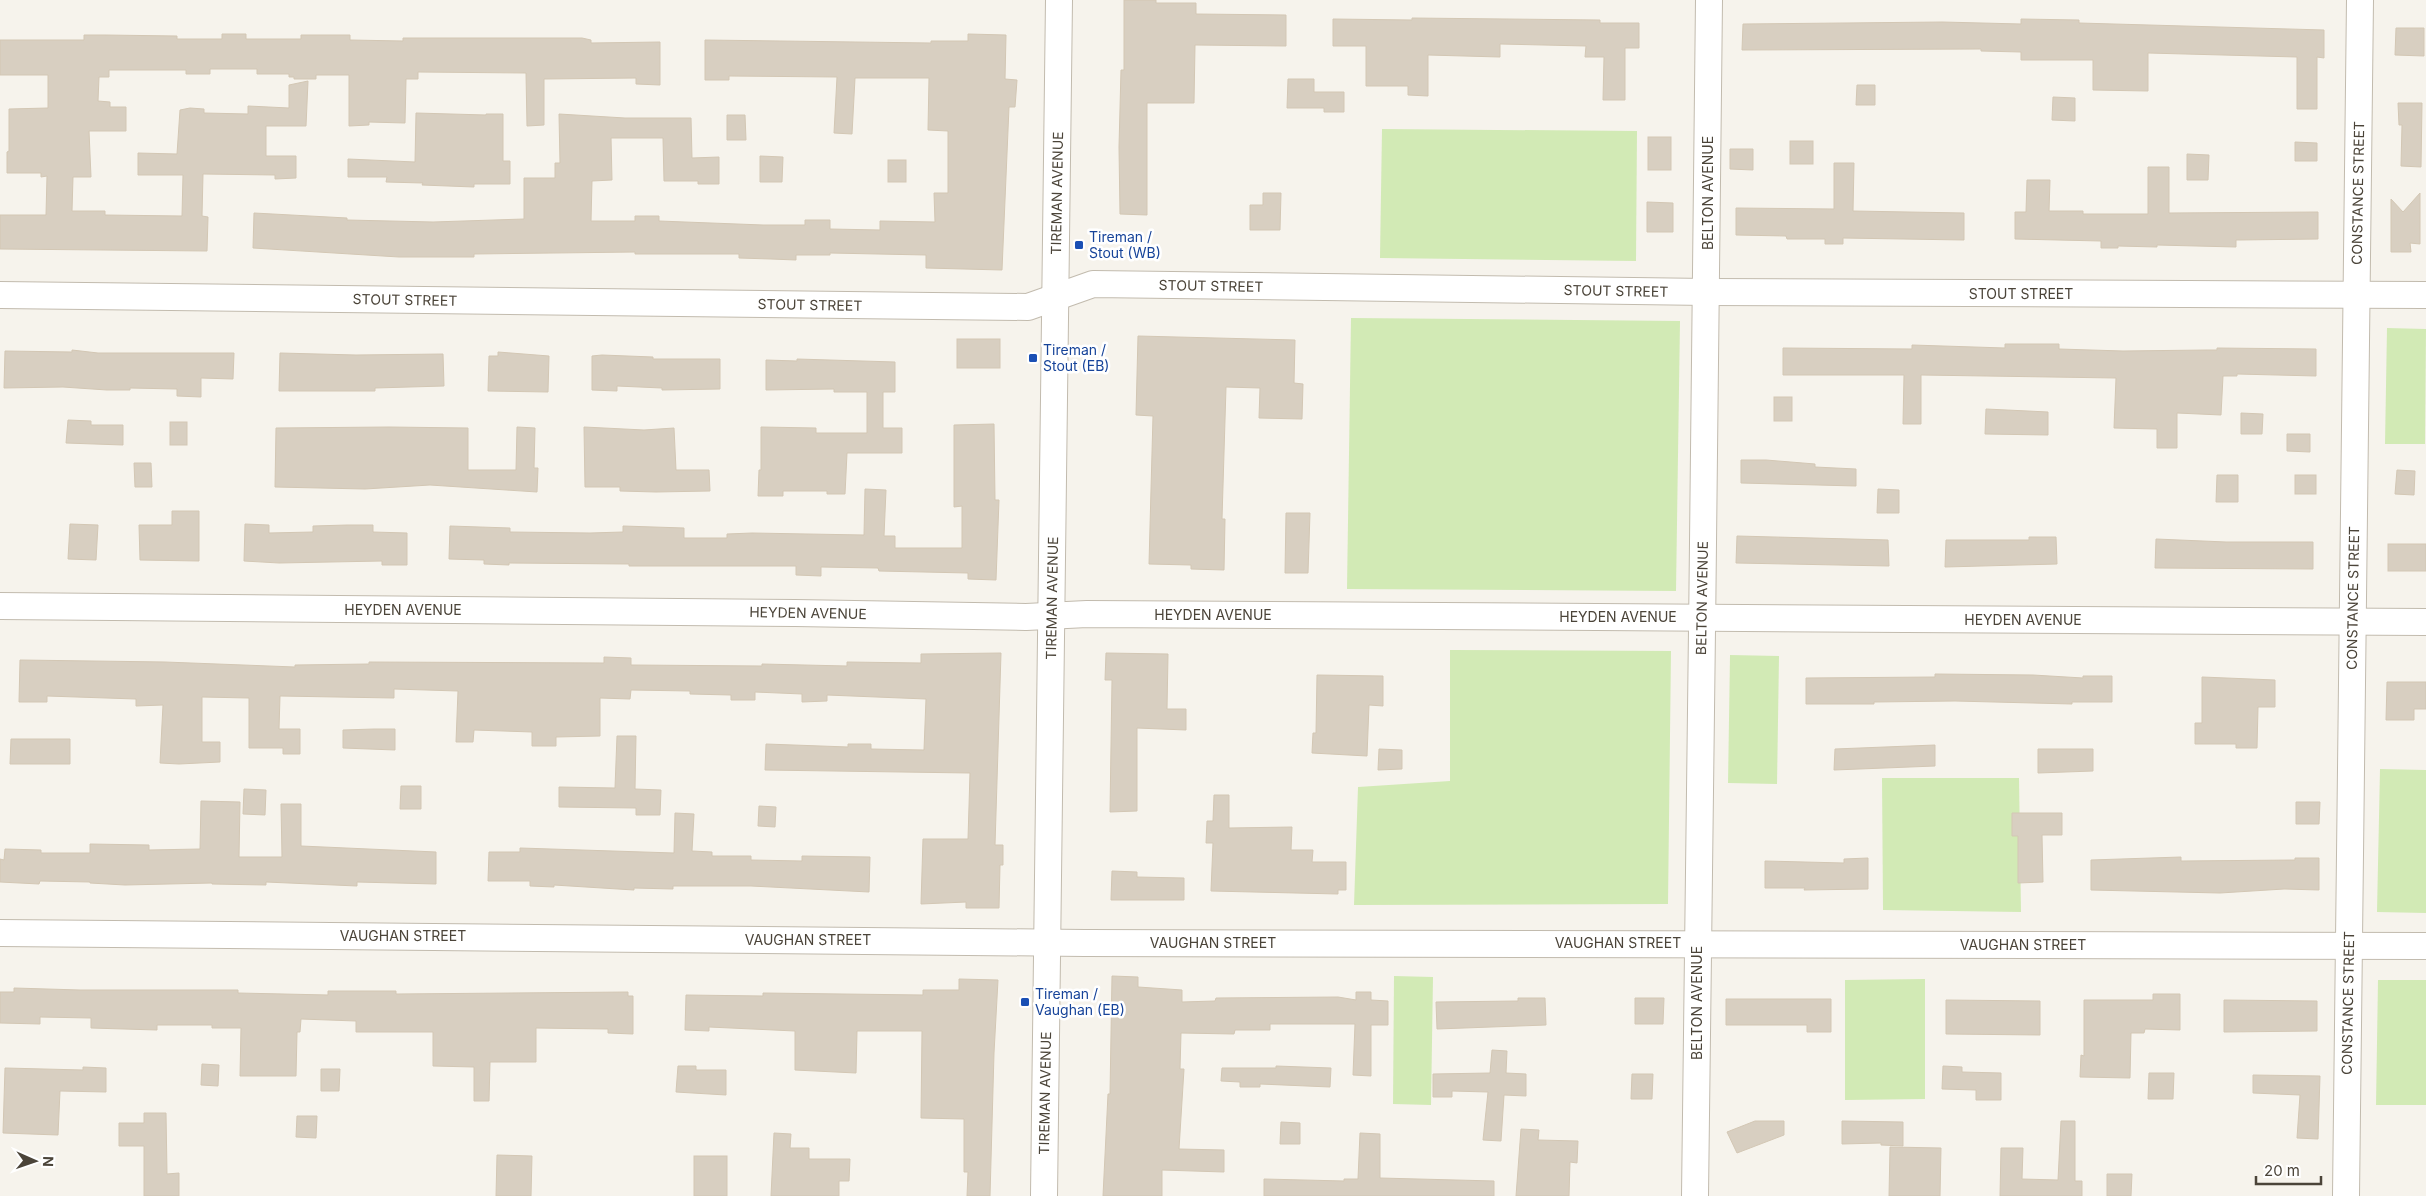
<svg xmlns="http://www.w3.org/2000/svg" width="2426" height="1196" viewBox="0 0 2426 1196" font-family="Inter,sans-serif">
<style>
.green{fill:#d2eab5}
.building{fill:#d8cfc1;stroke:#d3c7b4}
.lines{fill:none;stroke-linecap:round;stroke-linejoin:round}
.minor-casing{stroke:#c2bbae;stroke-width:28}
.minor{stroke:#fff;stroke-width:26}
.transit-dot{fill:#1a4fb4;stroke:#fff;stroke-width:2}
.labels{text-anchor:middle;stroke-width:5;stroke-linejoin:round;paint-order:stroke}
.street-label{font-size:14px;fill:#4b4439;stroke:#fff}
.transit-label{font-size:14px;fill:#164399;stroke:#fff;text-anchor:start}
</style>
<rect width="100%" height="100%" fill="#f6f3ec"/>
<g class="green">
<polygon points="1382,129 1637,131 1636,261 1380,258"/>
<polygon points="1351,318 1680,321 1676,591 1347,589"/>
<polygon points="2387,328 2426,329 2425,444 2385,444"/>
<polygon points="1450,650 1671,651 1668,904 1354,905 1358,787 1450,781"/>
<polygon points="1730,655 1779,656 1777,784 1728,783"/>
<polygon points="2380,769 2426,770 2426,913 2377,912"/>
<polygon points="1882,778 2019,778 2021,912 1883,910"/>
<polygon points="1394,976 1433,977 1431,1105 1393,1104"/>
<polygon points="1925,979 1925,1099 1845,1100 1845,980"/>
<polygon points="2378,980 2426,980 2426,1105 2376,1105"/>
</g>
<g class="building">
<polygon points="1124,0 1156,0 1156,3 1196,3 1196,14 1286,15 1286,46 1195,45 1194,103 1147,103 1147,215 1120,214 1119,147 1121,70 1124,70"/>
<polygon points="1412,18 1600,20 1600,23 1639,23 1639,48 1625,48 1625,100 1603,100 1604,57 1585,57 1586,46 1500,44 1500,57 1428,55 1428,96 1408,95 1408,86 1366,86 1366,46 1333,46 1333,19 1412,20"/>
<polygon points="2021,19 2079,20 2079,23 2324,30 2324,58 2317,57 2317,109 2297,109 2297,57 2148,53 2148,91 2093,90 2093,60 2021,60 2021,52 1981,51 1981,49 1742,50 1743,24 1942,22 2021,24"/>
<polygon points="2396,28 2424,28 2424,56 2395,55"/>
<polygon points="222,34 246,34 246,39 301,39 301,35 350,35 350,40 403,41 403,38 582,38 591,40 591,43 660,42 660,85 636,84 636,78 544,79 544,125 527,126 526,73 418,72 418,79 406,79 405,123 369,122 369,125 349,126 349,75 316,75 316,79 294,79 294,77 289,77 289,74 257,74 257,69 210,69 210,74 186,74 186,70 109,70 109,77 99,77 98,101 110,102 110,107 126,107 126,131 89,131 91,177 73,177 72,211 105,211 105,215 182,216 183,175 138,175 138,153 177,154 180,110 190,108 204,109 204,113 248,114 248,106 289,108 289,85 308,81 306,126 266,126 266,156 296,156 296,178 275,179 275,175 203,174 202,216 208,217 207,251 0,249 0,215 46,215 47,176 41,177 41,173 7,173 7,152 9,151 9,109 48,108 48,75 0,75 0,40 84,40 84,35 105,35 177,36 177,39 222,39"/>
<polygon points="968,34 1006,35 1005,79 1017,80 1015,107 1009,107 1002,270 926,268 926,255 830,253 830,255 796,255 796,260 771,259 739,258 739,254 635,254 635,252 474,254 474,257 399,257 253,248 254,213 347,218 347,220 433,222 524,219 524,178 555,178 555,163 560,163 559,114 625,118 691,118 692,158 719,157 719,184 698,184 698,181 664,181 663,138 611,138 612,180 592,181 591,221 635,221 635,216 659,216 659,221 763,225 805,225 805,220 830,220 830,229 880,230 880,221 935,222 934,193 948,193 948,131 928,130 929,78 855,78 852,134 834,133 837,77 729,76 729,80 705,80 705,40 931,43 931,41 968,41"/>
<polygon points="1288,79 1314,79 1314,92 1344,92 1344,112 1324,112 1324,108 1287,108"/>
<polygon points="1857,85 1875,85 1875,105 1856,105"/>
<polygon points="2053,97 2075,98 2075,121 2052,120"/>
<polygon points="2398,103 2422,103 2421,167 2401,166 2402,125 2399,125"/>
<polygon points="416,113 486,115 486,114 503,114 503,161 510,161 510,184 474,184 474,187 422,185 423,183 386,182 387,177 348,177 348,159 415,162"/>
<polygon points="727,115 745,115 746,140 727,140"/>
<rect x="1648" y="137" width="23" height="33"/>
<rect x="1790" y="141" width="23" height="23"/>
<polygon points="2295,142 2317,143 2317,161 2295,161"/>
<polygon points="1730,149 1753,149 1753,170 1730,169"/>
<polygon points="2187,154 2209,155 2208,180 2187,180"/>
<polygon points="760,156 783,157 782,182 760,182"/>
<rect x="888" y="160" width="18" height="22"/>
<polygon points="1834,163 1854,163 1853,211 1964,213 1964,240 1843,238 1843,244 1825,244 1825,239 1787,239 1786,236 1736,235 1736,208 1834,209"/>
<polygon points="2148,167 2169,167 2169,213 2318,212 2318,239 2240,240 2236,240 2236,247 2157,245 2157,247 2118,246 2118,248 2101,248 2101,241 2015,239 2015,212 2026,212 2027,180 2050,180 2049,211 2083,211 2083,214 2148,214"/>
<polygon points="1263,193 1281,193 1280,230 1250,230 1250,205 1263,205"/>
<polygon points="2420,193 2420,244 2410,243 2411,252 2391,252 2391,199 2403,212"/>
<polygon points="1647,202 1673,203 1673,232 1647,232"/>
<polygon points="1138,336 1295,340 1294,383 1303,384 1302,419 1259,418 1260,388 1226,387 1222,519 1225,519 1224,570 1191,569 1191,565 1149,564 1153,416 1136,415"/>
<rect x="957" y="339" width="43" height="29"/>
<polygon points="2005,344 2059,344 2059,349 2123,351 2207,350 2217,350 2217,348 2316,349 2316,376 2237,374 2237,376 2223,376 2221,415 2177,413 2177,448 2157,448 2157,429 2114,428 2116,378 1921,375 1921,424 1903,424 1904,375 1783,375 1783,348 1912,349 1912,345 2005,348"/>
<polygon points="72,350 98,353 234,353 233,379 201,378 201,397 177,396 177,389 130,388 130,390 107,390 63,387 4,388 5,351 72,352"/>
<polygon points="498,352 549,356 548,392 488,391 489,356 498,356"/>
<polygon points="280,353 356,355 443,354 444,386 375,388 375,391 279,391"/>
<polygon points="602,355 653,357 653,359 720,359 720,389 662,390 662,388 617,386 617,391 592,390 592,356"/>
<polygon points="797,359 895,362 895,392 883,392 883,428 902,428 902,453 847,453 845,494 827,494 827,491 783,491 783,496 758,496 759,470 761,470 761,427 816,428 816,433 867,433 867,392 834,392 834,389 766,390 766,360 797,361"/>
<rect x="1774" y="397" width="18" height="24"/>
<polygon points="1986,409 2048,412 2048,435 1985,434"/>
<polygon points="2241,413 2263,414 2262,434 2241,434"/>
<polygon points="68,420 91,421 91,425 123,425 123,445 66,443"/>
<rect x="170" y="422" width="17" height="23"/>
<polygon points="994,424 995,500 999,500 996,580 968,579 968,573 879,571 878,568 821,567 821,576 796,575 796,566 629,566 629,564 509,563 509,565 484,564 484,560 449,559 450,526 510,528 510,532 590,533 623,532 623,526 684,528 684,538 727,538 727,534 752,533 864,535 865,489 886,490 884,536 895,536 895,548 962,548 962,506 954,507 954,425"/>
<polygon points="389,427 468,428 468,470 516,470 517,427 535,428 534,468 538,468 537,492 430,485 365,489 275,487 276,428"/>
<polygon points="584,427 644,430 674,428 676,470 709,470 710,491 656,492 620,491 620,487 585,487"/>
<polygon points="2287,434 2310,434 2310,452 2287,451"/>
<polygon points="1741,460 1766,460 1815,464 1815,467 1856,469 1856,486 1741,483"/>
<polygon points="134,463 151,463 152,487 135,487"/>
<polygon points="2397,470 2415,471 2414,495 2395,494"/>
<polygon points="2217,475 2238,475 2238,502 2216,502"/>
<rect x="2295" y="475" width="21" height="19"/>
<polygon points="1878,489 1899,490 1899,513 1877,513"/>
<polygon points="172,511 199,511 199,561 140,560 139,525 172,525"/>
<polygon points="1286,513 1310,513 1308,573 1285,573"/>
<polygon points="70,524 98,525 96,560 68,559"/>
<polygon points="245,524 269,525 269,533 313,532 313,526 347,525 373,525 373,532 407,533 407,565 382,565 382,561 279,563 244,561"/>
<polygon points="1737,536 1888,540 1889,566 1736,563"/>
<polygon points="2029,537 2056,537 2057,564 1945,567 1946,540 2029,540"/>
<polygon points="2156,539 2226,542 2313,542 2313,569 2155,568"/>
<rect x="2388" y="544" width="38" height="27"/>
<polygon points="1001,653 995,845 1003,845 1003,865 1000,865 999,908 966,908 966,902 921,904 923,839 968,839 970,773 765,770 766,744 848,747 848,744 871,744 871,749 924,750 926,699 827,695 827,701 802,702 802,694 755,692 755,700 731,700 731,695 690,694 690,691 631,690 630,699 600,698 600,736 556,737 556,746 532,746 532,732 474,730 473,742 456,742 458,691 394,689 394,698 280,696 279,729 300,729 300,754 283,754 283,748 249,748 249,698 202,697 202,742 220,742 220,762 179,764 160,763 163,705 136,706 136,699 47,696 47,702 19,702 20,660 165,662 295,667 295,665 369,664 369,662 604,663 604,657 631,658 631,665 762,666 762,664 847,666 847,662 921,663 921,654"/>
<polygon points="1106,653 1168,654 1167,709 1186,709 1186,730 1137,728 1137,811 1110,812 1112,680 1105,680"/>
<polygon points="1935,674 2033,675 2083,678 2083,676 2112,676 2112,702 2072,702 2072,704 1955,701 1874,702 1874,704 1806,704 1806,678 1935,677"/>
<polygon points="1317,675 1383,676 1383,706 1369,705 1367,756 1312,753 1313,733 1316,733"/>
<polygon points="2202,677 2275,680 2275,707 2258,707 2257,748 2236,748 2236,744 2195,744 2195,723 2202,723"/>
<polygon points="2387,682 2426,682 2426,709 2414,709 2414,720 2386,720"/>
<polygon points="374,729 395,729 395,750 343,748 343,730"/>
<polygon points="617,736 636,736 635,789 661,790 660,815 636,815 636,808 559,807 559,787 615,788"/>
<polygon points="11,739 70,739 70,764 10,764"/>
<polygon points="1935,745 1935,766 1834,770 1835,749"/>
<polygon points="1379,749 1402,750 1402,769 1378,770"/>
<polygon points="2038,749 2093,749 2093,771 2038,773"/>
<polygon points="401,786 421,786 421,809 400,809"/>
<polygon points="244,789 266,790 265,815 243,814"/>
<polygon points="1214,795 1229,795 1229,828 1292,827 1291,850 1313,850 1312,862 1346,862 1346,890 1338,890 1338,894 1211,891 1213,843 1206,843 1207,821 1213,821"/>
<polygon points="201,801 240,802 239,857 282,857 281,804 301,804 301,846 436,852 436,884 357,882 357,886 266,882 266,885 212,884 212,883 125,885 90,883 90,882 40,881 39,884 0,882 0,859 4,860 5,849 41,850 41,853 90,853 90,844 149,845 149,850 200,849"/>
<polygon points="2296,802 2320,802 2319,824 2296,824"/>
<polygon points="759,806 776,807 775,827 758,826"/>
<polygon points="675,813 694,814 692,851 712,852 712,856 751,856 751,860 802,861 802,856 870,857 869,892 751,886 673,886 673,889 634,888 634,890 554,885 554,887 530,886 530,881 488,881 489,852 520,852 520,848 674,853"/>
<polygon points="2012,813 2062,813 2062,835 2042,835 2043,882 2018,883 2018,836 2012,836"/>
<polygon points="2181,857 2181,861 2295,860 2295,858 2319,858 2319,890 2284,889 2220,893 2091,890 2091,860"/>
<polygon points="1868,858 1868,889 1804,890 1805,888 1765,888 1765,861 1844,863 1844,859"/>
<polygon points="1112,871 1137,872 1137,877 1184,878 1184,900 1111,900"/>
<polygon points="1112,976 1138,977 1138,987 1182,990 1182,1002 1215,1001 1216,998 1338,997 1356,1000 1356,992 1371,992 1371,1000 1388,1001 1388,1025 1371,1025 1371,1076 1353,1075 1355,1024 1270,1024 1270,1030 1235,1030 1234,1034 1181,1033 1180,1069 1184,1069 1179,1149 1224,1150 1224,1172 1162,1170 1162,1196 1103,1196 1108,1094 1110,1094"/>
<polygon points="959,979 998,980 994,1053 990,1196 967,1196 968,1172 964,1172 964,1119 921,1118 922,1031 857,1031 856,1073 795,1070 795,1031 709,1027 709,1031 685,1030 686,995 763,996 763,993 923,995 923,990 959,990"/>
<polygon points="14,988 80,990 238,990 238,993 328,995 328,991 396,991 396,994 628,992 628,996 633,996 633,1034 608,1033 608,1029 536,1028 536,1062 490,1062 489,1101 474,1101 474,1067 433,1066 433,1032 356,1032 356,1021 301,1019 300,1032 297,1032 296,1076 240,1076 241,1028 212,1028 212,1025 157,1025 157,1030 91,1028 91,1018 40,1017 40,1024 0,1023 0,992 14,992"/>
<polygon points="2153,994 2180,994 2180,1030 2145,1029 2144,1033 2131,1033 2130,1078 2080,1077 2081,1055 2084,1056 2084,1000 2153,1000"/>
<polygon points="1518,998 1545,998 1546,1025 1437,1029 1436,1002 1518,1001"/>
<polygon points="1635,998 1664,998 1663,1024 1635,1024"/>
<polygon points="1726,999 1831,999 1831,1032 1807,1032 1807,1025 1726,1025"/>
<polygon points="1946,1000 2040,1001 2040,1035 1946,1034"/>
<polygon points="2224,1000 2317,1001 2317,1031 2224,1032"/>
<polygon points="1492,1050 1507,1051 1506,1073 1526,1074 1526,1096 1504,1095 1501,1141 1483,1140 1488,1092 1452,1091 1452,1097 1433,1097 1433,1074 1490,1073"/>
<polygon points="202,1064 219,1065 218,1086 201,1085"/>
<polygon points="678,1066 696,1066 696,1070 726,1070 726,1095 676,1092"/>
<polygon points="1276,1066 1331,1068 1330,1087 1260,1084 1260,1087 1240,1087 1240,1082 1221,1081 1222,1068 1276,1068"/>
<polygon points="1943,1066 1962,1067 1962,1072 2001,1073 2001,1100 1976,1100 1976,1090 1942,1089"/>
<polygon points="83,1067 106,1068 106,1092 60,1091 58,1135 3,1133 5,1068 83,1070"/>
<polygon points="321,1069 340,1069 339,1091 321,1091"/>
<polygon points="2149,1073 2174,1073 2173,1099 2148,1099"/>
<polygon points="1632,1074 1653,1074 1652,1099 1631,1099"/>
<polygon points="2253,1075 2320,1076 2318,1139 2297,1138 2300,1095 2253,1093"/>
<polygon points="144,1113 166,1113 167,1174 179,1173 179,1196 144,1196 144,1146 119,1146 119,1123 144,1123"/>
<polygon points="297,1116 317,1116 316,1138 296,1137"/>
<polygon points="1755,1121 1784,1121 1784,1135 1737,1153 1727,1132"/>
<polygon points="1842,1121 1903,1122 1903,1146 1881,1145 1881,1143 1842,1144"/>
<polygon points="2061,1121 2075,1121 2075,1181 2082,1181 2082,1196 2000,1196 2001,1148 2023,1148 2022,1179 2058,1180"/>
<polygon points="1281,1122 1300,1123 1300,1144 1280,1144"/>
<polygon points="1521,1129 1539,1130 1538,1140 1578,1141 1577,1163 1570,1162 1569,1196 1516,1196"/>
<polygon points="774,1133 791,1134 790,1148 809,1148 809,1159 850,1159 849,1181 839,1181 839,1196 771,1196"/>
<polygon points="1360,1133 1380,1134 1380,1178 1494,1181 1494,1196 1264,1196 1264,1179 1344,1181 1344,1179 1358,1179"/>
<polygon points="1890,1147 1941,1148 1940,1196 1889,1196"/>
<polygon points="497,1155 532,1156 531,1196 496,1196"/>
<rect x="694" y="1156" width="33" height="40"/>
<polygon points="2107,1174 2132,1174 2131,1196 2107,1196"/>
</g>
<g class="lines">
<g class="minor-casing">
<g id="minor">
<polyline points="0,295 1028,307 1093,284 1707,292 2426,295"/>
<polyline points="0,606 795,613 1026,617 1087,614 2426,622"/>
<polyline points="0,933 1085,943 2426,946"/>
<polyline points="1044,1196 1059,0"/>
<path d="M1695,1196C1698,797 1707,399 1709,0"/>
<polyline points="2346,1196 2360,0"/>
</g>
</g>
<use href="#minor" class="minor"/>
</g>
<g class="transit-dot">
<rect x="1074" y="240" width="10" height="10" rx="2.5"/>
<rect x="1028" y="353" width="10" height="10" rx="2.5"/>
<rect x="1020" y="997" width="10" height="10" rx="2.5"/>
</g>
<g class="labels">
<g class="street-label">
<text transform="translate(1057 193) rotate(-89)" y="5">TIREMAN AVENUE</text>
<text transform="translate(1708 193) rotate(-90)" y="5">BELTON AVENUE</text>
<text transform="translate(2358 193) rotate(-89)" y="5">CONSTANCE STREET</text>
<text transform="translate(1211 286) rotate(1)" y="5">STOUT STREET</text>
<text transform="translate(1616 291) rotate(1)" y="5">STOUT STREET</text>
<text x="2021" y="299">STOUT STREET</text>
<text transform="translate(405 300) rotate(1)" y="5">STOUT STREET</text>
<text transform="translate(810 305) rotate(1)" y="5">STOUT STREET</text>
<text transform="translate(1052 598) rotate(-89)" y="5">TIREMAN AVENUE</text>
<text transform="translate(1702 598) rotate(-89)" y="5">BELTON AVENUE</text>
<text transform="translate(2353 598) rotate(-89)" y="5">CONSTANCE STREET</text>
<text x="403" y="615">HEYDEN AVENUE</text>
<text transform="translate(808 613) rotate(1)" y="5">HEYDEN AVENUE</text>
<text x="1213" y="620">HEYDEN AVENUE</text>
<text x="1618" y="622">HEYDEN AVENUE</text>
<text x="2023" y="625">HEYDEN AVENUE</text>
<text x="403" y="941">VAUGHAN STREET</text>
<text x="808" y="945">VAUGHAN STREET</text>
<text x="1213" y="948">VAUGHAN STREET</text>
<text x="1618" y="948">VAUGHAN STREET</text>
<text x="2023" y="950">VAUGHAN STREET</text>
<text transform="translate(1697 1003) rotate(-90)" y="5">BELTON AVENUE</text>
<text transform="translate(2348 1003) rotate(-89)" y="5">CONSTANCE STREET</text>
<text transform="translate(1045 1093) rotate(-89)" y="5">TIREMAN AVENUE</text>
</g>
<g class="transit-label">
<text x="1089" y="242">Tireman /<tspan x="1089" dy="16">Stout (WB)</tspan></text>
<text x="1043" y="355">Tireman /<tspan x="1043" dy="16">Stout (EB)</tspan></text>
<text x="1035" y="999">Tireman /<tspan x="1035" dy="16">Vaughan (EB)</tspan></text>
</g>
</g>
<g transform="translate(35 1161) rotate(92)" stroke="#ffffff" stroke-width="4" paint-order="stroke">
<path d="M0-4L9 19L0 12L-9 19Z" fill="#4b4439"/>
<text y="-8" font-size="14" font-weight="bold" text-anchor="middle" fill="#4b4439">N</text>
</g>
<path d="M2256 1176v8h65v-8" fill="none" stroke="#4b4439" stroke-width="2.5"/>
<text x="2264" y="1176" font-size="15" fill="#4b4439" stroke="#ffffff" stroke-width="4" paint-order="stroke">20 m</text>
</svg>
